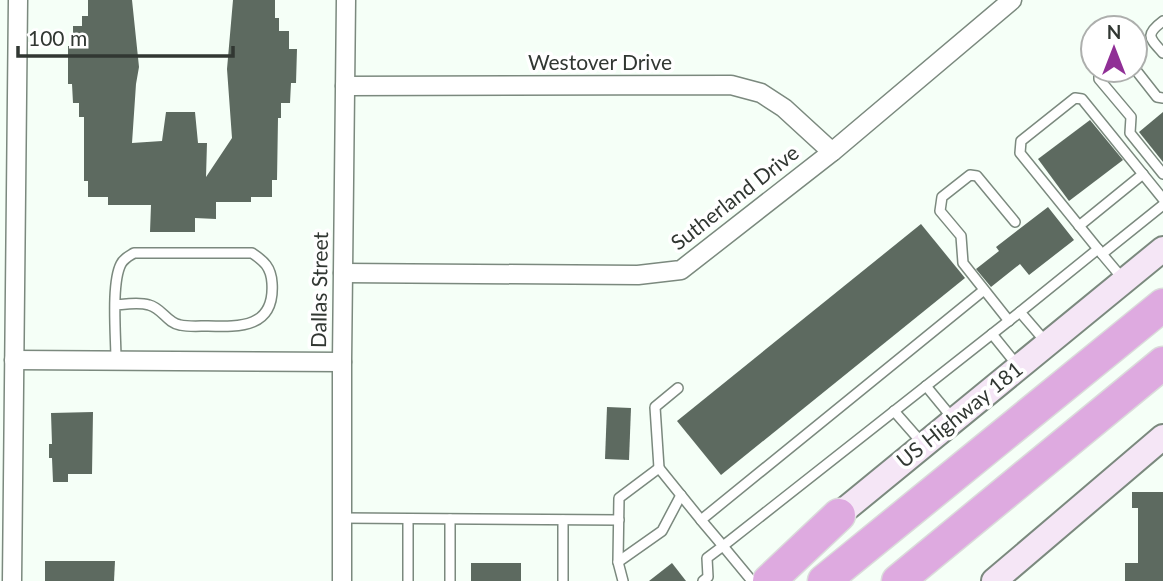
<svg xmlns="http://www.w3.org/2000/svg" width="1163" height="581" viewBox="0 0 1163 581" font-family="Lato,sans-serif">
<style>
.building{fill:#5d6a60}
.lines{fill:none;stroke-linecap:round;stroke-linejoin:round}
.lane-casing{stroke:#7b897e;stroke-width:12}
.street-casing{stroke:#7b897e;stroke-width:21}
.secondary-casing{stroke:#7b897e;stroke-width:28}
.highway-casing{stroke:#dadbda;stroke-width:35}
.lane{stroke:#fff;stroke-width:9}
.street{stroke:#fff;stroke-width:18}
.secondary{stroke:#f5e6f6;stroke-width:24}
.highway{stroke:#deaae0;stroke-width:32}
.labels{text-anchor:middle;stroke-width:7;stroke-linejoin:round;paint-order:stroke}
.street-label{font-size:21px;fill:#313732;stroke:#fff}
</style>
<rect width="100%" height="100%" fill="#f5fff7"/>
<g class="building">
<polygon points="88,0 132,0 139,67 136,84 132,143 162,141 166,112 195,112 198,143 207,143 206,177 232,138 227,69 233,0 275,0 275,18 279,18 279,31 289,31 289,49 297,49 296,83 291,83 290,103 281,103 281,118 278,118 277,180 272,180 272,197 251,197 251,202 216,202 216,219 195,218 195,232 150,232 151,205 108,205 108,197 88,197 88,181 84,181 84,117 79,117 79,103 73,103 72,84 68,84 68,46 73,46 73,26 82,26 82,16 88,16"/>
<polygon points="1163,112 1163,162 1139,132"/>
<polygon points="1090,120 1123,160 1069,201 1038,159"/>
<polygon points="1048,207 1074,240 1029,275 1020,264 991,287 976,269 999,251 996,247"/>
<polygon points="921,224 965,278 721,475 677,421"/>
<polygon points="607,407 631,408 629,460 605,459"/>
<polygon points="93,412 92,474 68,474 68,482 53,482 52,458 49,458 49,444 52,444 51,413"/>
<polygon points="1132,492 1163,492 1163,581 1125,581 1125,563 1138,563 1138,508 1132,508"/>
<polygon points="45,561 115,561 114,581 45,581"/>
<rect x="471" y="563" width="50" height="18"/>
<polygon points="672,563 686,581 649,581"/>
</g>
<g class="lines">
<g class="lane-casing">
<g id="lane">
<path d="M1163,21C1144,35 1150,38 1163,53"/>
<polyline points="1135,69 1157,97 1163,98"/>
<polyline points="1103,70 1099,74 1099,79 1131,117 1130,133 1163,174"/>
<polyline points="1079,226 1143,174"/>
<polyline points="1102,254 1020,153 1021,141 1075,98 1082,99 1163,199"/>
<polyline points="1123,279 1102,254 1163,205"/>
<polyline points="1009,321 963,263 961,236 940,211 942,197 970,175 977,176 1015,222"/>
<polyline points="992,334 1017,365"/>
<polyline points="1045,341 1020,312 1098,249"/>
<path d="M116,360C116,337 111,283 121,264C124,258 129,256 134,253H252C264,261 271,267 272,283C275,328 240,327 208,326C199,326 189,327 180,325C167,323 162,308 149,305C139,302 127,304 116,305"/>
<polyline points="926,386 954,420"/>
<polyline points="894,411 923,444"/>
<polyline points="659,468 655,407 678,388"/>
<polyline points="342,518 619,520"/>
<polyline points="408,519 408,581"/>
<polyline points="450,519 450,581"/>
<polyline points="618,562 662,531 681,495"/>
<polyline points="563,581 563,520"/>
<polyline points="623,581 618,562 619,498 659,468 701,520"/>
<polyline points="703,581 708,577 707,558 723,546 701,520 984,290"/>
<polyline points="752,581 723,546 1020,312"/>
</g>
</g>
<g class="street-casing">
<g id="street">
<polyline points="345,86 731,85 761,93 784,108 832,152"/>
<polyline points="343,273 638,275 681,270 832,152 1012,0"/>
<polyline points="14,360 342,362"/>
<polyline points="12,581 18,0"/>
<polyline points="342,581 342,362 346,0"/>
</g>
</g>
<g class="secondary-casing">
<g id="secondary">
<polyline points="825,526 1163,249"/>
<polyline points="994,581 1163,437"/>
</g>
</g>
<g class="highway-casing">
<g id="highway">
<polyline points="769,581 839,515"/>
<polyline points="824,581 1163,305"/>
<polyline points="898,581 1163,363"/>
</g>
</g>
<use href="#lane" class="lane"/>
<use href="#street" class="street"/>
<use href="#secondary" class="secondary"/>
<use href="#highway" class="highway"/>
</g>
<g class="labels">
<g class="street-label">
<text x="600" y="70">Westover Drive</text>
<text transform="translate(735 198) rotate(-38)" y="7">Sutherland Drive</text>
<text transform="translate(320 290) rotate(-89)" y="7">Dallas Street</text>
<text transform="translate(960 415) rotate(-39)" y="7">US Highway 181</text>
</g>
</g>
<g transform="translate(1114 49)"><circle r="33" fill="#ffffff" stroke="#adafad" stroke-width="2"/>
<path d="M0-5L12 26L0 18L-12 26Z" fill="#902f96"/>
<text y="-10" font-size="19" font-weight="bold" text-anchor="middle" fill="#313732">N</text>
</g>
<path d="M18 46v10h215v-10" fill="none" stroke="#313732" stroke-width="3.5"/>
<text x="28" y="46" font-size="21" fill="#313732" stroke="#ffffff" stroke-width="5" paint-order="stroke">100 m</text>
</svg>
